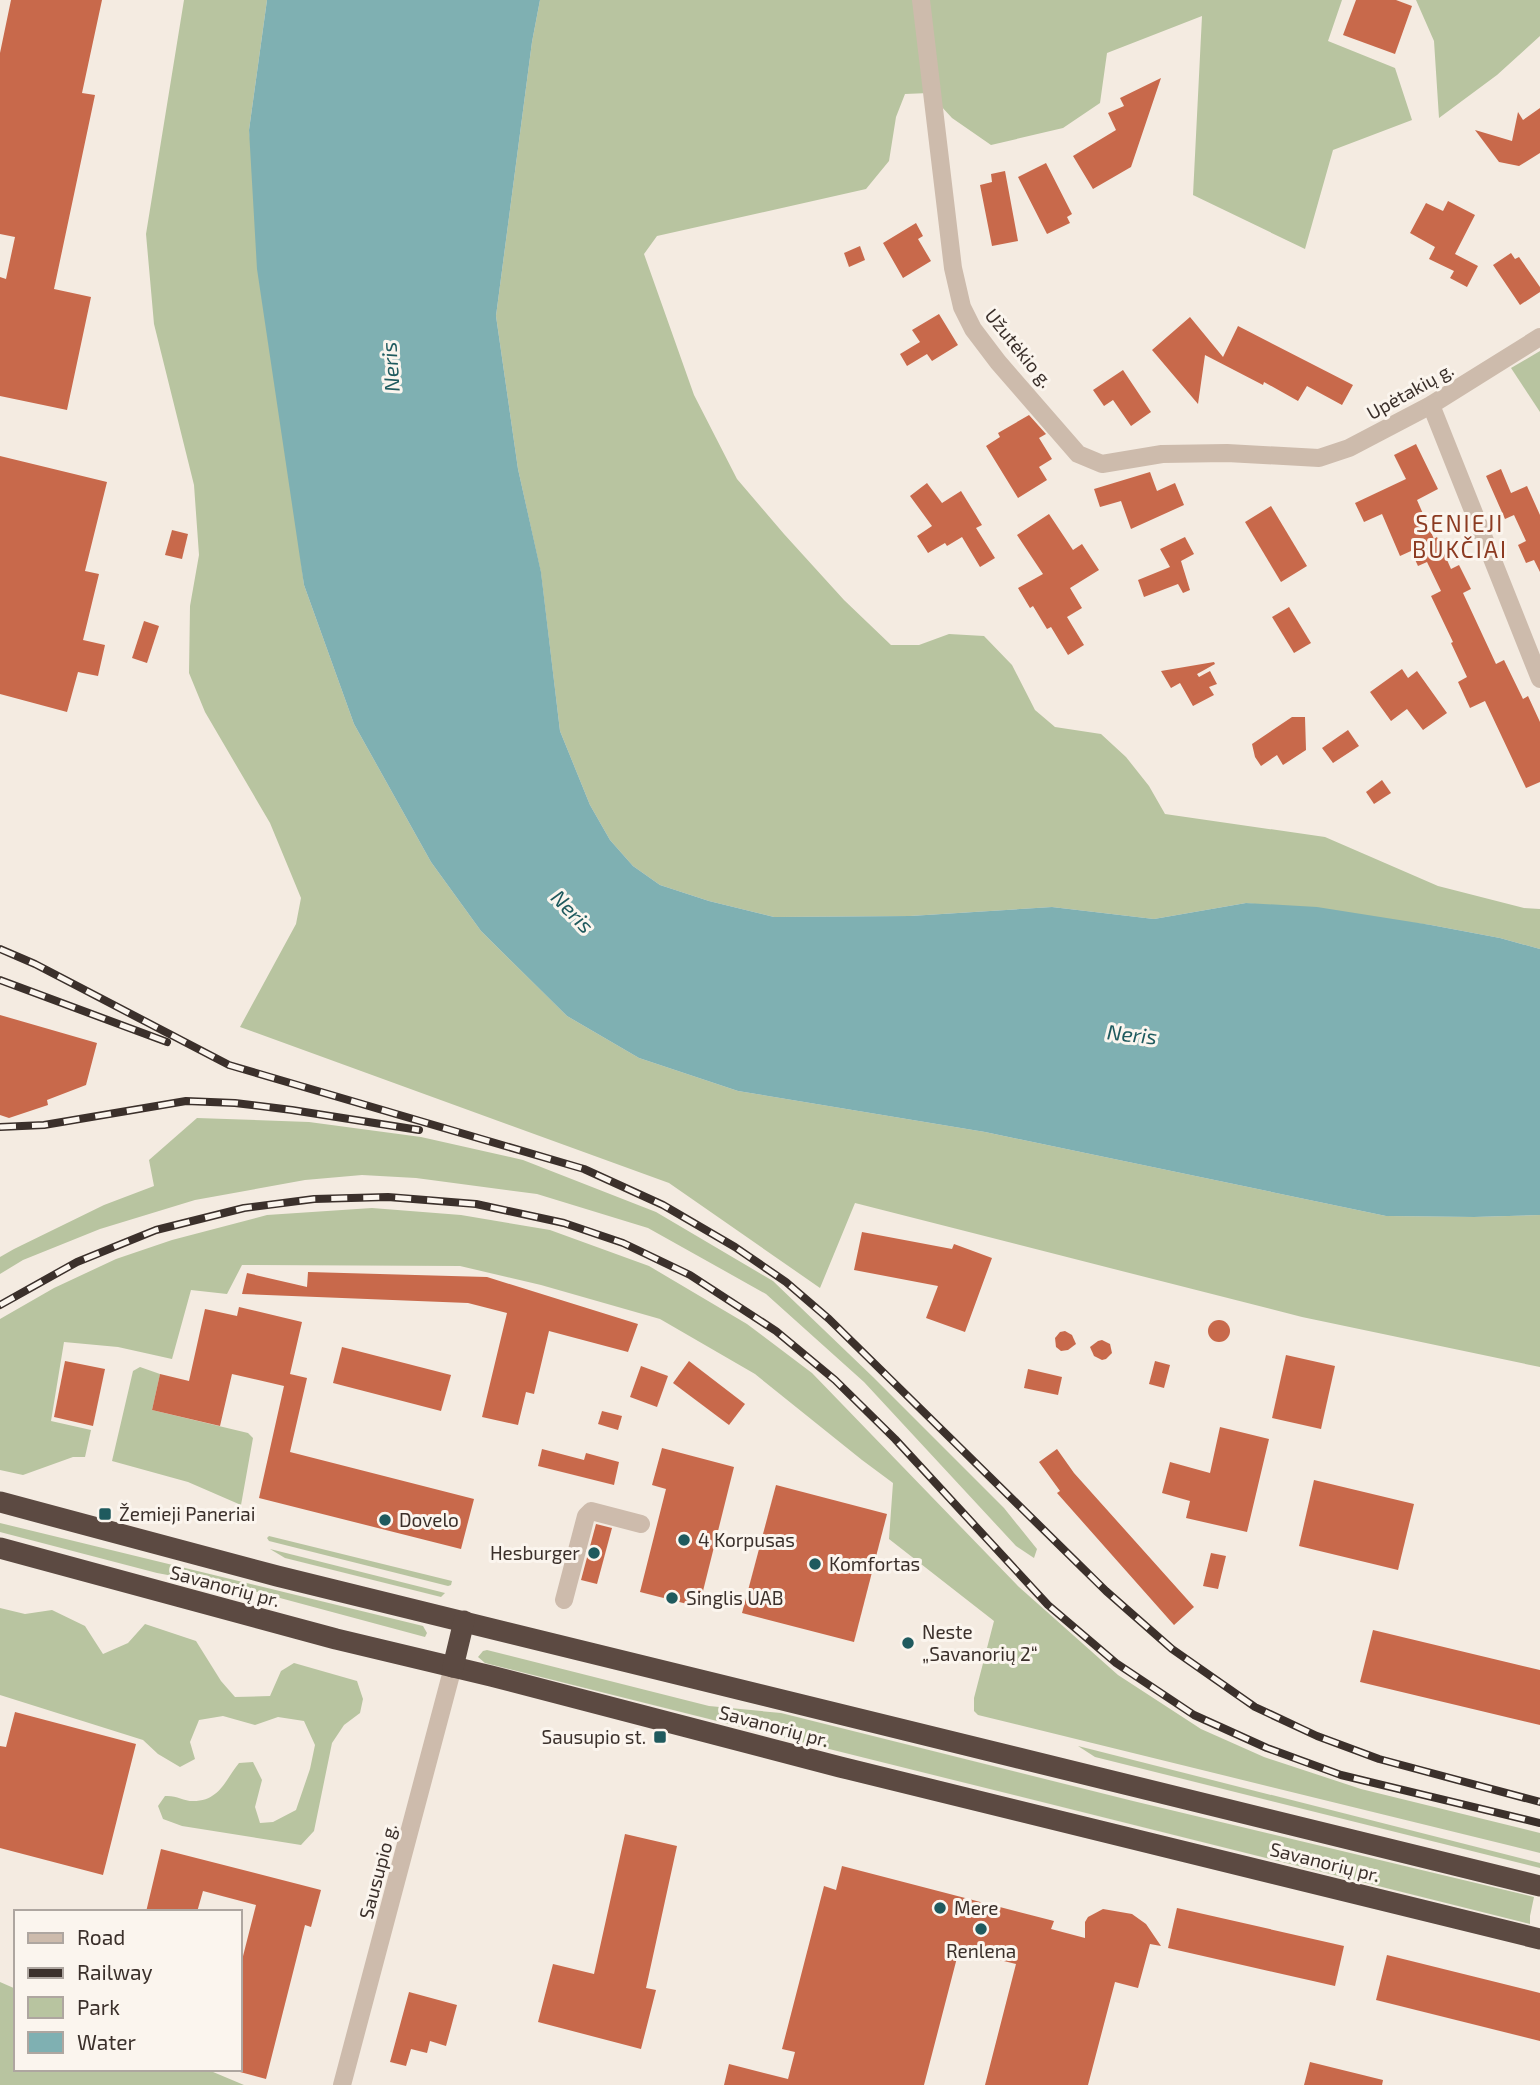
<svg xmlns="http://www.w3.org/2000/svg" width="1540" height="2085" viewBox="0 0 1540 2085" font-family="'Exo 2',sans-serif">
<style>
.green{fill:#b8c4a0}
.water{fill:#7fb0b2}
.building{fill:#c8694b}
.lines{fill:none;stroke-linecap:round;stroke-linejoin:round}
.minor{stroke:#cdbbac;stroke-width:18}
.highway{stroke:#5c4a42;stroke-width:21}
.rail-casing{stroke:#3b302b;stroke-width:8}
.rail{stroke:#fbf5ee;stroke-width:5;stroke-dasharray:16;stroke-linecap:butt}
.poi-dot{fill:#1f5a5e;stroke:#fbf5ee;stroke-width:2.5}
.labels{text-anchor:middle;stroke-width:6;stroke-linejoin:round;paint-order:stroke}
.street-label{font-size:19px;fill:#3b302b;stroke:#fbf5ee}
.poi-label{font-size:19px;fill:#3b302b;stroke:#fbf5ee;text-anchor:start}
.water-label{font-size:21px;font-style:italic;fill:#1f5a5e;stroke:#fbf5ee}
.quarter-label{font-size:23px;letter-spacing:2px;fill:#8c3b22;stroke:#fbf5ee}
</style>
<rect width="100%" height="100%" fill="#f4ebe1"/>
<g class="green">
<polygon points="184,0 267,0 249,130 304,585 354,724 431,862 481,931 567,1016 639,1058 738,1091 985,1132 1386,1216 1474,1217 1540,1215 1540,1367 1302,1317 855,1203 820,1288 669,1183 240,1027 296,924 301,898 270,823 205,712 189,673 190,606 199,555 194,485 154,324 146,234"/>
<polygon points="540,0 1342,0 1328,41 1395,68 1412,120 1333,150 1305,249 1193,195 1202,16 1107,53 1100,103 1063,128 991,145 952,118 929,93 905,94 896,117 889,161 866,189 657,236 644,254 694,395 737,479 784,534 844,600 891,645 919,645 949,634 984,636 1012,665 1035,710 1055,727 1101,734 1126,757 1149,786 1165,814 1325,837 1438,886 1524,908 1540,909 1540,949 1500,938 1431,925 1246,903 1154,919 1052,907 910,916 774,917 709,901 660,885 633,866 610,840 590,805 560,731 541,573 518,469 496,316 532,42"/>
<polygon points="1416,0 1540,0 1540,36 1497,75 1439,118 1434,41"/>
<polygon points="1540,351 1540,412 1511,368"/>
<polygon points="197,1118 309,1122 421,1137 523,1160 656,1212 773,1281 873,1377 1004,1508 1037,1549 1034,1558 1016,1546 864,1382 766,1294 648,1228 537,1194 416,1178 362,1175 305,1180 195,1200 100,1229 23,1260 0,1274 0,1257 14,1249 104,1205 154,1186 149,1160"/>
<polygon points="372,1208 461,1215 550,1230 649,1266 747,1324 812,1373 1019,1587 1118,1675 1201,1729 1264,1757 1361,1789 1540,1833 1540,1853 978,1715 974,1711 974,1698 994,1621 889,1539 893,1483 862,1460 755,1374 660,1319 541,1285 460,1266 242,1265 227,1294 191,1290 172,1359 118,1347 64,1342 51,1421 91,1430 85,1457 73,1457 23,1475 0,1470 0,1319 54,1288 116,1259 172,1240 267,1215"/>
<polygon points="140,1367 160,1374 152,1410 248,1433 253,1438 241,1505 188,1482 112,1461 133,1371"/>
<polygon points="0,1523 423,1626 427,1633 425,1637 254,1591 157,1573 0,1532"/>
<polygon points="269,1536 452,1581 451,1585 448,1586 269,1541 267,1538"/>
<polygon points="270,1549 445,1593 441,1597 285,1558"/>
<path d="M0,1608L25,1614L52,1610L85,1626L103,1654L128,1643L145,1624L196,1641L221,1681L235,1697L270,1696L281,1671L294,1663L357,1681L363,1699L360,1713L344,1725L332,1743L314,1831L301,1845L182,1826L163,1819L158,1806L165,1796C176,1795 183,1801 193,1801C220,1801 225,1780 239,1763L253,1762L262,1780L255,1807L260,1823L273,1822L296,1810L310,1769L315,1745L304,1721L278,1717L255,1725L223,1716L199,1720L190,1742L195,1759L180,1767L158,1754L143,1740L0,1695Z"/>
<polygon points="487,1650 709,1706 781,1713 1133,1801 1534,1897 1530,1916 1530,1924 485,1663 478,1657 483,1651"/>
<polygon points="1078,1746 1540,1863 1540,1868 1095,1757"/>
<polygon points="0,1982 16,1989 16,2069 206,2069 244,2085 0,2085"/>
</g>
<polygon class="water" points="267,0 540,0 532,42 496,316 518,469 541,572 560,731 590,805 610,840 633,866 660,885 709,901 774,917 910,916 1052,907 1154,919 1246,903 1317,907 1431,925 1500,938 1540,949 1540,1215 1474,1217 1386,1216 985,1132 738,1091 639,1058 567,1016 481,931 431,862 354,724 304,585 257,269 249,130"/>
<g class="building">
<polygon points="11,0 102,0 82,93 95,95 54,289 91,297 67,410 0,396 0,277 6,279 15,237 0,234 0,53"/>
<polygon points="1356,0 1396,0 1412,6 1395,54 1343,35"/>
<polygon points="1161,78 1131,167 1093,189 1073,156 1116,130 1108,113 1124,106 1120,98"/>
<polygon points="1540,108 1540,153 1519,166 1499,162 1475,130 1512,141 1518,112 1523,120"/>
<polygon points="1046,163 1072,214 1067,217 1070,223 1047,234 1018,177"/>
<polygon points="1005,171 1018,241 992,246 980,185 992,182 991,174"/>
<polygon points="1448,201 1475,215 1455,254 1478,266 1467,287 1450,278 1454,271 1429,259 1435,247 1410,233 1426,203 1443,211"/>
<polygon points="916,223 923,236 918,239 931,261 903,278 883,243"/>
<polygon points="860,246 865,260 849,267 844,253"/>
<polygon points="1511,253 1515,259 1519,257 1540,287 1540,292 1520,305 1493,265"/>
<polygon points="939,314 958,345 932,361 927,354 907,366 900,354 920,342 912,330"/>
<polygon points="1190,317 1223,357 1238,326 1353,385 1342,405 1307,386 1298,401 1264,382 1263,385 1205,355 1198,404 1152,350"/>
<polygon points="1123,370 1151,412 1131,426 1113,400 1104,406 1093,390"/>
<polygon points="1029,415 1046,434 1039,438 1052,459 1039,467 1047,480 1018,498 986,446 1000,437 998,433"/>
<polygon points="1416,444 1438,489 1417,500 1434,539 1437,537 1451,569 1459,565 1471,589 1463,593 1496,664 1504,660 1523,699 1528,696 1540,722 1540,782 1526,788 1485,701 1470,708 1458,682 1467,677 1451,643 1453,642 1431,596 1441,591 1427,562 1418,566 1411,551 1400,556 1382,514 1364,522 1355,503 1406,479 1394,455"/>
<polygon points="0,456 107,482 85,571 99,574 83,640 105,645 98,676 78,672 67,712 0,694"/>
<polygon points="1501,469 1511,493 1527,486 1540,515 1540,572 1534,560 1526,563 1518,545 1526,541 1514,515 1505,519 1486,476"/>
<polygon points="1150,472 1157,491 1175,483 1184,505 1131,529 1121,501 1100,507 1094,489"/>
<polygon points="927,483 942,503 961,491 982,525 976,528 995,558 980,567 962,537 947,546 945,543 928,553 917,536 932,526 910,496"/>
<polygon points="1271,506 1307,566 1281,582 1245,522"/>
<polygon points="1049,514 1073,550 1082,544 1099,570 1070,588 1082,608 1067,617 1084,645 1068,655 1051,627 1047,629 1033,606 1030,608 1018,588 1043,574 1017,535"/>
<polygon points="172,530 188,534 182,559 165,555"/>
<polygon points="1185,537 1194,554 1181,561 1190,590 1183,593 1178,584 1144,597 1138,580 1170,567 1160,549"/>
<polygon points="1289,607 1311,643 1294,653 1272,617"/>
<polygon points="144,621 159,626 147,663 132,658"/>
<polygon points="1214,662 1215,664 1197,674 1199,677 1210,671 1217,684 1209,687 1214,695 1193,706 1180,683 1171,688 1161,671"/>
<polygon points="1402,669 1408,678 1417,671 1447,713 1423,730 1407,709 1391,721 1370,692"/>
<polygon points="1292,717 1305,717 1306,750 1283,765 1277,755 1261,766 1255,757 1252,744"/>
<polygon points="1348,730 1359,746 1333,763 1322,748"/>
<polygon points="1382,780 1391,793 1374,804 1366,792"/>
<polygon points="0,1015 97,1043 86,1085 47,1100 48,1105 9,1118 0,1115"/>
<polygon points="862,1232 952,1249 954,1244 992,1258 965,1332 926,1318 938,1286 854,1270"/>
<polygon points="308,1272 487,1277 638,1324 628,1352 549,1331 534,1394 526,1392 518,1425 482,1417 507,1313 468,1303 242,1294 247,1273 307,1287"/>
<polygon points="239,1307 302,1322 290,1374 307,1378 290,1452 474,1499 461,1549 259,1498 284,1386 232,1374 220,1426 152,1410 160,1374 189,1381 205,1309 237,1316"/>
<circle cx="1219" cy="1331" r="11"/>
<polygon points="1065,1331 1072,1335 1076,1344 1068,1350 1061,1351 1056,1347 1055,1338 1060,1332"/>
<polygon points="1102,1340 1110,1344 1112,1353 1106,1359 1102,1360 1094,1356 1090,1347 1098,1341"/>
<polygon points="342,1347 451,1375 441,1411 333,1383"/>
<polygon points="1286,1355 1335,1366 1321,1429 1272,1418"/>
<polygon points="65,1361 105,1369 93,1426 54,1417"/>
<polygon points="689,1361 745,1404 729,1425 673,1383"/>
<polygon points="1155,1361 1170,1365 1164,1388 1149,1384"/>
<polygon points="641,1366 668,1376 657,1407 630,1397"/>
<polygon points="1028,1369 1062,1377 1058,1395 1024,1388"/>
<polygon points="602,1411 622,1416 618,1430 598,1424"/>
<polygon points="1220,1427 1269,1439 1247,1532 1186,1518 1190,1501 1162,1493 1170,1462 1210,1473"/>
<polygon points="662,1448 734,1467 699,1607 640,1592 666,1489 652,1485"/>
<polygon points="542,1449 584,1460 586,1453 619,1462 614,1485 538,1466"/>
<polygon points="1057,1449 1074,1473 1194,1607 1174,1625 1057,1493 1060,1491 1039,1462"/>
<polygon points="1314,1480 1414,1504 1398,1570 1299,1546"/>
<polygon points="776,1485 887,1514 854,1642 742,1613"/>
<polygon points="596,1524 612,1528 597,1584 581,1580"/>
<polygon points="1211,1553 1226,1556 1218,1589 1203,1586"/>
<polygon points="1373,1630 1540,1670 1540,1725 1360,1682"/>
<polygon points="15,1712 136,1744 103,1875 0,1848 0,1746 6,1747"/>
<polygon points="625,1834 677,1846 646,1988 656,1990 641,2049 538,2022 553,1964 594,1974"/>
<polygon points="161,1849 321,1890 311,1927 305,1925 266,2079 240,2072 240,1968 256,1905 203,1891 197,1912 146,1912"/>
<polygon points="842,1866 1054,1921 1051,1929 1085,1938 1085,1922 1088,1917 1103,1909 1132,1914 1146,1924 1161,1946 1150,1944 1138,1988 1115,1982 1088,2085 985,2085 1016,1964 959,1950 924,2085 724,2085 729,2064 788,2079 795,2052 782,2049 824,1886 836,1890"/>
<polygon points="1177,1908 1344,1946 1335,1986 1168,1948"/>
<polygon points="1387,1955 1540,1993 1540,2041 1376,2000"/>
<polygon points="409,1992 457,2005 446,2046 430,2041 427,2053 411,2049 406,2066 390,2062"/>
<polygon points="1310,2062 1383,2080 1382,2085 1304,2085"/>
</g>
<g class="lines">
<g class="minor">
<polyline points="921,0 953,268 962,307 973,329 998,362 1078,454 1102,464 1162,454 1227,453 1319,458 1349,448 1431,405 1540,337"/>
<polyline points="1431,405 1540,679"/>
<polyline points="564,1600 586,1516 591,1511 641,1524"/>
<polyline points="342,2085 453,1667"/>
</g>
<g class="highway">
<polyline points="0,1502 277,1576 1540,1886"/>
<polyline points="0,1548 336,1639 491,1676 840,1767 1540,1939"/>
<polyline points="453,1667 464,1621"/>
</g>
<g class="rail-casing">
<g id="rail">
<polyline points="0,949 35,964 229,1065 584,1169 663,1205 735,1247 786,1282 829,1319 1106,1591 1172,1649 1255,1707 1317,1736 1379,1759 1540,1802"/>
<polyline points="0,980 167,1042"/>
<polyline points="0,1127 44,1125 186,1101 235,1103 292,1110 419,1130"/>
<polyline points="0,1305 77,1262 156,1230 244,1208 314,1199 388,1197 476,1204 564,1223 623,1243 690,1275 776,1331 835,1380 895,1439 1048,1605 1116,1663 1194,1715 1267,1748 1341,1775 1540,1823"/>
</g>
</g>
<use href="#rail" class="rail"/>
</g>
<g class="poi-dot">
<rect x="98" y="1507" width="14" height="14" rx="3.5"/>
<circle cx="385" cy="1520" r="7"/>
<circle cx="684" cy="1540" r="7"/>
<circle cx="594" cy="1553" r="7"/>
<circle cx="815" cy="1564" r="7"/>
<circle cx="672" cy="1598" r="7"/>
<circle cx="908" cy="1643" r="7"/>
<rect x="653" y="1730" width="14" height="14" rx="3.5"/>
<circle cx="940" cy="1908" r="7"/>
<circle cx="981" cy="1929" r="7"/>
</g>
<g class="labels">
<g class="street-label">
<text transform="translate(1019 348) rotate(51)" y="7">Užutėkio g.</text>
<text transform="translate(1410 391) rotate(-29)" y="7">Upėtakių g.</text>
<text transform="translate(225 1586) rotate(15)" y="7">Savanorių pr.</text>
<text transform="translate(774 1726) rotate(15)" y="7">Savanorių pr.</text>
<text transform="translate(1325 1862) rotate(14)" y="7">Savanorių pr.</text>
<text transform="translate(378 1871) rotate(-75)" y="7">Sausupio g.</text>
</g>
<g class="poi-label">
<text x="119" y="1521">Žemieji Paneriai</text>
<text x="399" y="1527">Dovelo</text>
<text x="698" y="1547">4 Korpusas</text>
<text x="580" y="1560" text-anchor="end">Hesburger</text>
<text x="829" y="1571">Komfortas</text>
<text x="686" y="1605">Singlis UAB</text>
<text x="922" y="1639">Neste<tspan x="922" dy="22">„Savanorių 2“</tspan></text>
<text x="646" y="1744" text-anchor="end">Sausupio st.</text>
<text x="954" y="1915">Mere</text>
<text x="981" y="1958" text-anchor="middle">Renlena</text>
</g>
<g class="water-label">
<text transform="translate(391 367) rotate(-94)" y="7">Neris</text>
<text transform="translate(572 912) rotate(46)" y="7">Neris</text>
<text transform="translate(1132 1035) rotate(6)" y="7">Neris</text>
</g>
<g class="quarter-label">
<text x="1460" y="532">SENIEJI<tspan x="1460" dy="26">BUKČIAI</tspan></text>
</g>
</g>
<rect x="14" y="1910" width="228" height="161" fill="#fbf5ee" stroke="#aea6a0" stroke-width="2"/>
<rect x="28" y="1933" width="35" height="10" fill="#cdbbac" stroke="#aea6a0" stroke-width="2"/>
<text x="77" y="1945" font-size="21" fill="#3b302b">Road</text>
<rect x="28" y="1968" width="35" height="10" fill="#3b302b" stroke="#aea6a0" stroke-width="2"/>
<text x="77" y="1980" font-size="21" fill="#3b302b">Railway</text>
<rect x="28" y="1997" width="35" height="21" fill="#b8c4a0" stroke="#aea6a0" stroke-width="2"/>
<text x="77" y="2015" font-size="21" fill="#3b302b">Park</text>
<rect x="28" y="2032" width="35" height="21" fill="#7fb0b2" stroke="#aea6a0" stroke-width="2"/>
<text x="77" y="2050" font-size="21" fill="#3b302b">Water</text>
</svg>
